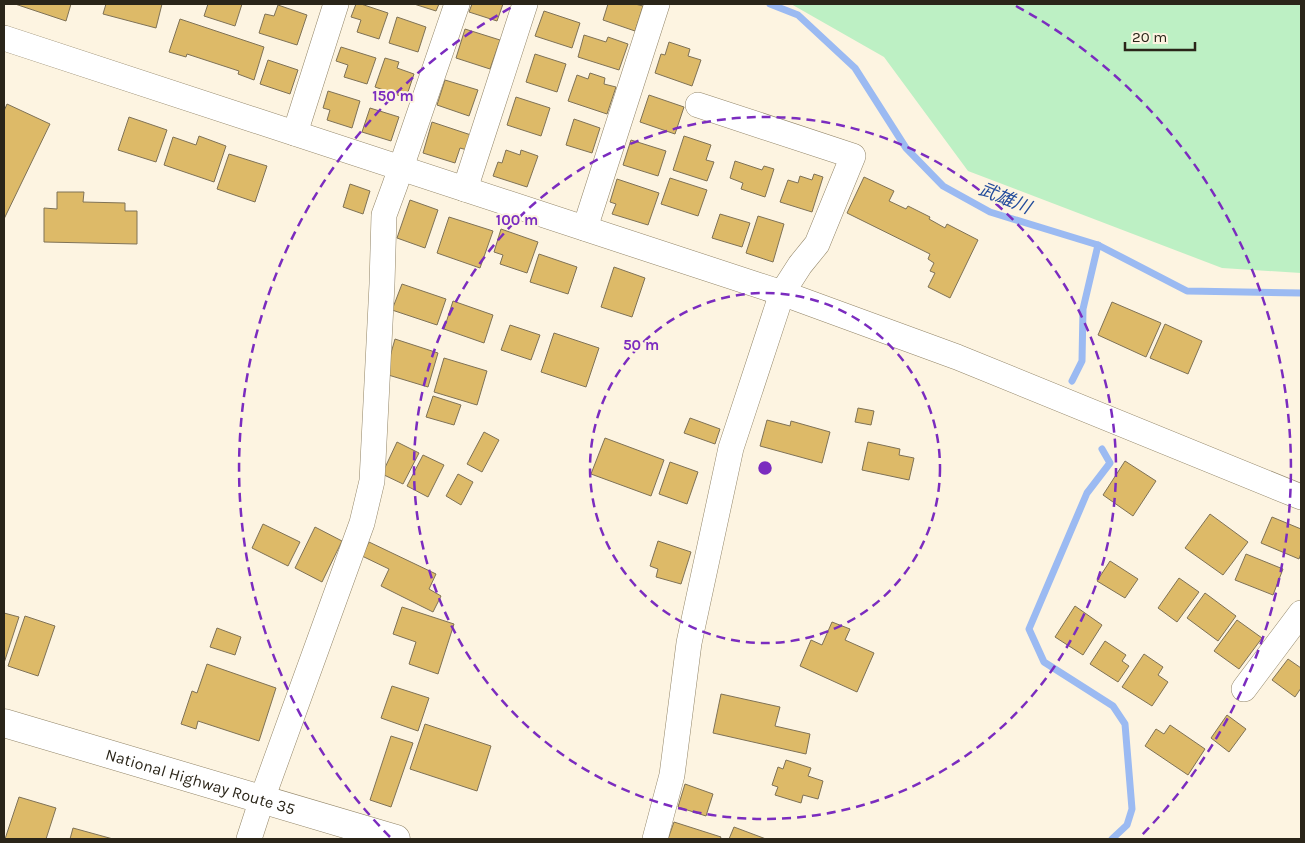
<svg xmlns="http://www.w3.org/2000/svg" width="1305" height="843" viewBox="0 0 1305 843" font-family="Karla,'Noto Sans JP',sans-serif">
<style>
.green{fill:#bdf0c4}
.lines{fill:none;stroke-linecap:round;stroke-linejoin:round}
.stream{stroke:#9bbaf2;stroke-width:7}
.building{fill:#ddba68;stroke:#7f7256}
.minor-casing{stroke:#928568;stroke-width:26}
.highway-casing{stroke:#928568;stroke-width:29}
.minor{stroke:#fff;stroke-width:25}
.highway{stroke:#fff;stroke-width:28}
.ring{fill:none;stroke:#7b2cbf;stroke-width:2.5;stroke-dasharray:9 6}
.labels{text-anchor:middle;stroke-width:4;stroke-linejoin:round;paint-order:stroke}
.street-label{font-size:16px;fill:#2a2519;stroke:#fdf4e1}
.water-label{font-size:18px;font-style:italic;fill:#234c9c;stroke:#fdf4e1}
.centre{fill:#7b2cbf;stroke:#fdf4e1;stroke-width:2.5}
.ring-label{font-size:15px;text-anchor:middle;font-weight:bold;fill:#7b2cbf;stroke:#fdf4e1;stroke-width:4;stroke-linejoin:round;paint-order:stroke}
</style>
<rect width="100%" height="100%" fill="#fdf4e1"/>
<polygon class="green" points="791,4 1301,4 1301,273 1222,268 968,171 884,57"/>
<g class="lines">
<g class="stream">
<polyline points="770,4 798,15 855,68 906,148 943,186 990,212 1098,245 1187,291 1301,293"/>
<polyline points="1072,381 1082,361 1083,309 1098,245"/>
<polyline points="1102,449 1110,463 1087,493 1029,629 1044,662 1113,706 1125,724 1132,809 1127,825 1112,839"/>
</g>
</g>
<g class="building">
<polygon points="15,4 71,4 66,21"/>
<polygon points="106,4 162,4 156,28 103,14"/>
<polygon points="208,4 242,4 235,26 204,16"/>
<polygon points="356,4 361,4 388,13 379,39 357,32 361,20 351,17"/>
<polygon points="414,4 439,4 436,11"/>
<polygon points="472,4 503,4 497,21 469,12"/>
<polygon points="608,4 635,4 643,6 635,31 603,20"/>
<polygon points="278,5 307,15 297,45 259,33 265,14 274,16"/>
<polygon points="544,11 580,23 572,48 535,36"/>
<polygon points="397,17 426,27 418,52 389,43"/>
<polygon points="180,19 264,47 254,80 238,74 239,71 187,54 186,57 169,52"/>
<polygon points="465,29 500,40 490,69 456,58"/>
<polygon points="584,35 606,42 608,37 628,44 619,70 578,57"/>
<polygon points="669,42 690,49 688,56 701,60 692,86 655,73 661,54 665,55"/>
<polygon points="341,47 376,58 367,84 344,77 348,65 336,61"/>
<polygon points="535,54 566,64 557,92 526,82"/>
<polygon points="385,58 399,62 397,68 414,74 406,98 375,87"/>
<polygon points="268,60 298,70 290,94 260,84"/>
<polygon points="590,73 605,78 604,84 616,87 607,114 568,101 577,75 588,79"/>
<polygon points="445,80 478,90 469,116 437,105"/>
<polygon points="328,91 360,101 352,128 327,120 330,110 323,108"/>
<polygon points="649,95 684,107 675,134 640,122"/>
<polygon points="516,97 550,108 541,136 507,125"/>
<polygon points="7,104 50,124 4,219 4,111"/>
<polygon points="370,108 399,117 391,141 362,132"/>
<polygon points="129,117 167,130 156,162 118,150"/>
<polygon points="574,119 600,128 592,153 566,145"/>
<polygon points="432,122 471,135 467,150 460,148 455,163 423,153"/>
<polygon points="199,136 226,146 214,182 164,165 173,137 196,145"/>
<polygon points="684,136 711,145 706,160 714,162 707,181 673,170"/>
<polygon points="631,140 666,151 658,176 623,165"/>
<polygon points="506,150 520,155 521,150 538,156 527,187 493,176 498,162 502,163"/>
<polygon points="229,154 267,166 255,202 217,189"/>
<polygon points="735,161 762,170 764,166 774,169 765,197 741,189 743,183 730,178"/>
<polygon points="814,174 823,177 812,212 780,202 788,180 798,183 800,176 812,180"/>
<polygon points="864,177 894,191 889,201 906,209 908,206 930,217 929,219 945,228 947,224 978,240 950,298 928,287 935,273 930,271 934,263 928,259 930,254 847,213"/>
<polygon points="670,178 707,190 698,216 661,204"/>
<polygon points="617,179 659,193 648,225 612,214 616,204 610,202"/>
<polygon points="350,184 370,191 363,214 343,207"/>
<polygon points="57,192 84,192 83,202 125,203 125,211 137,211 137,244 44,242 44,208 57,209"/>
<polygon points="410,200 438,210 425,248 397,238"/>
<polygon points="720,214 750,223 742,247 712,238"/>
<polygon points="758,216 784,224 773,262 746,253"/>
<polygon points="449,217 493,231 480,268 437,253"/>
<polygon points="501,229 538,242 527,273 500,264 503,255 494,252"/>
<polygon points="539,254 577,267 568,294 530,282"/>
<polygon points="614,267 645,278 632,317 601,307"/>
<polygon points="402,284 446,299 437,325 392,310"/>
<polygon points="453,301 493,315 484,343 444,329"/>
<polygon points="1112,302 1161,323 1146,357 1098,335"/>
<polygon points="1165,324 1202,341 1188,374 1150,358"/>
<polygon points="510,325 540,335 531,360 501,350"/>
<polygon points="554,333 599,348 586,387 541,372"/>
<polygon points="395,339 438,353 428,387 385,374"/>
<polygon points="444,358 487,371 477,405 434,392"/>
<polygon points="433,396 461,405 454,425 426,417"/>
<polygon points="858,408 874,411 871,425 855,422"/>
<polygon points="690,418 720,429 715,444 684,433"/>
<polygon points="767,420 790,426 791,421 830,432 822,463 760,446"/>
<polygon points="484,432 499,440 482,472 467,464"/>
<polygon points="605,438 664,460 651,496 591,474"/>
<polygon points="397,442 419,453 403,484 382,474"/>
<polygon points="868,442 900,449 899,455 914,458 909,480 862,470"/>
<polygon points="423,455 444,465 428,497 407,486"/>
<polygon points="1125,461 1156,481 1133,516 1103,495"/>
<polygon points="670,462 698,472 687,504 659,494"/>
<polygon points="458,474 473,482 461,505 446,496"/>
<polygon points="1210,514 1248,542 1223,575 1185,548"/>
<polygon points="1272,517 1301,529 1301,553 1299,559 1261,543"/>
<polygon points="263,524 300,542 288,566 252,548"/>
<polygon points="315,527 342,541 322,582 295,568"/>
<polygon points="658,541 691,552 681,584 656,577 658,569 650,566"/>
<polygon points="369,542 436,574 429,589 441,596 433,612 381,586 389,569 362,556"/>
<polygon points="1246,554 1283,569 1273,595 1235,580"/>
<polygon points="1110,561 1138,579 1125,598 1097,581"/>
<polygon points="1179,578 1199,592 1177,622 1158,608"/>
<polygon points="1205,593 1236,616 1218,641 1187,618"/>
<polygon points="1075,606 1102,625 1083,655 1055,637"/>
<polygon points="402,607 454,624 438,674 409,664 416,642 393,634"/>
<polygon points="4,613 19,617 4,663"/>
<polygon points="25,616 55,626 38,676 8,666"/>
<polygon points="1237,620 1262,638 1239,669 1214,651"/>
<polygon points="832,622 850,629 845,640 874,653 857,692 800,666 811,640 822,645"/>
<polygon points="217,628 241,637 235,655 210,647"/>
<polygon points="1105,641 1126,655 1122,661 1129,666 1118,682 1090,664"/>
<polygon points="1144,654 1163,667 1158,675 1168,682 1152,706 1122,687"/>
<polygon points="1288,659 1301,668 1301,688 1295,697 1272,680"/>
<polygon points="207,664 276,688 259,741 198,721 196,729 181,724 192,691 197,693"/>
<polygon points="392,686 429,698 418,731 381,718"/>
<polygon points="721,694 780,707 775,726 810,734 806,754 713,733"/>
<polygon points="1227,715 1246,729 1229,752 1211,738"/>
<polygon points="425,724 491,746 477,791 410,769"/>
<polygon points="1170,725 1205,749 1188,775 1145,746 1156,729 1164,734"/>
<polygon points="391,736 413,743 391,807 370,800"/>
<polygon points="786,760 811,768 808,776 823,781 818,799 803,795 801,803 775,795 778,787 772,785 778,767 783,769"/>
<polygon points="685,784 713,794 706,816 678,807"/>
<polygon points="19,797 56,808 46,839 5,839"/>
<polygon points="674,822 721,837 720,839 668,839"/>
<polygon points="734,827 766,839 729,839"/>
<polygon points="73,828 113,839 70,839"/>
</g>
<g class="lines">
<g class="minor-casing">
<g id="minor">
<polyline points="4,38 782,293 957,357 1301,497"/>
<polyline points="295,133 336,4"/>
<polyline points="465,189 525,4"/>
<polyline points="585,228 657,4"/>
<polyline points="1244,689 1301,613"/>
<polyline points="249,839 262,799 362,523 372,481 382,284 384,215 395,185 457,4"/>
<polyline points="655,839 672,775 689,643 731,448 782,293 800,265 817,244 853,156 698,105"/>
</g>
</g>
<g class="highway-casing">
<g id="highway">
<path id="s1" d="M4,723L396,839"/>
</g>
</g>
<use href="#minor" class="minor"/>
<use href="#highway" class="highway"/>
</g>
<g class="ring">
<circle cx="765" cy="468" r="175"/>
<circle cx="765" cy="468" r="351"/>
<path d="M390 837A526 526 0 0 1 514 6M1016 6A526 526 0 0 1 1140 837"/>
</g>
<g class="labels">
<g class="street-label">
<text dy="6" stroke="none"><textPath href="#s1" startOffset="205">National Highway Route 35</textPath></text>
</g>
<g class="water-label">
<text transform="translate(1005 198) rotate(22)" y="6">武雄川</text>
</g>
</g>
<circle cx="765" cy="468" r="8" class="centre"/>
<g class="ring-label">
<text x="393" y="101">150 m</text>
<text x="517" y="225">100 m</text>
<text x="641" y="350">50 m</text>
</g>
<rect width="1305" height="843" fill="none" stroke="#2a2519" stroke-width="10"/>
<path d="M1125 42v8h70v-8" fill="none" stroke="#2a2519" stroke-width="2.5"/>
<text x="1132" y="42" font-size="15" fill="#2a2519" stroke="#fdf4e1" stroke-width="4" paint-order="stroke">20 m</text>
</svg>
